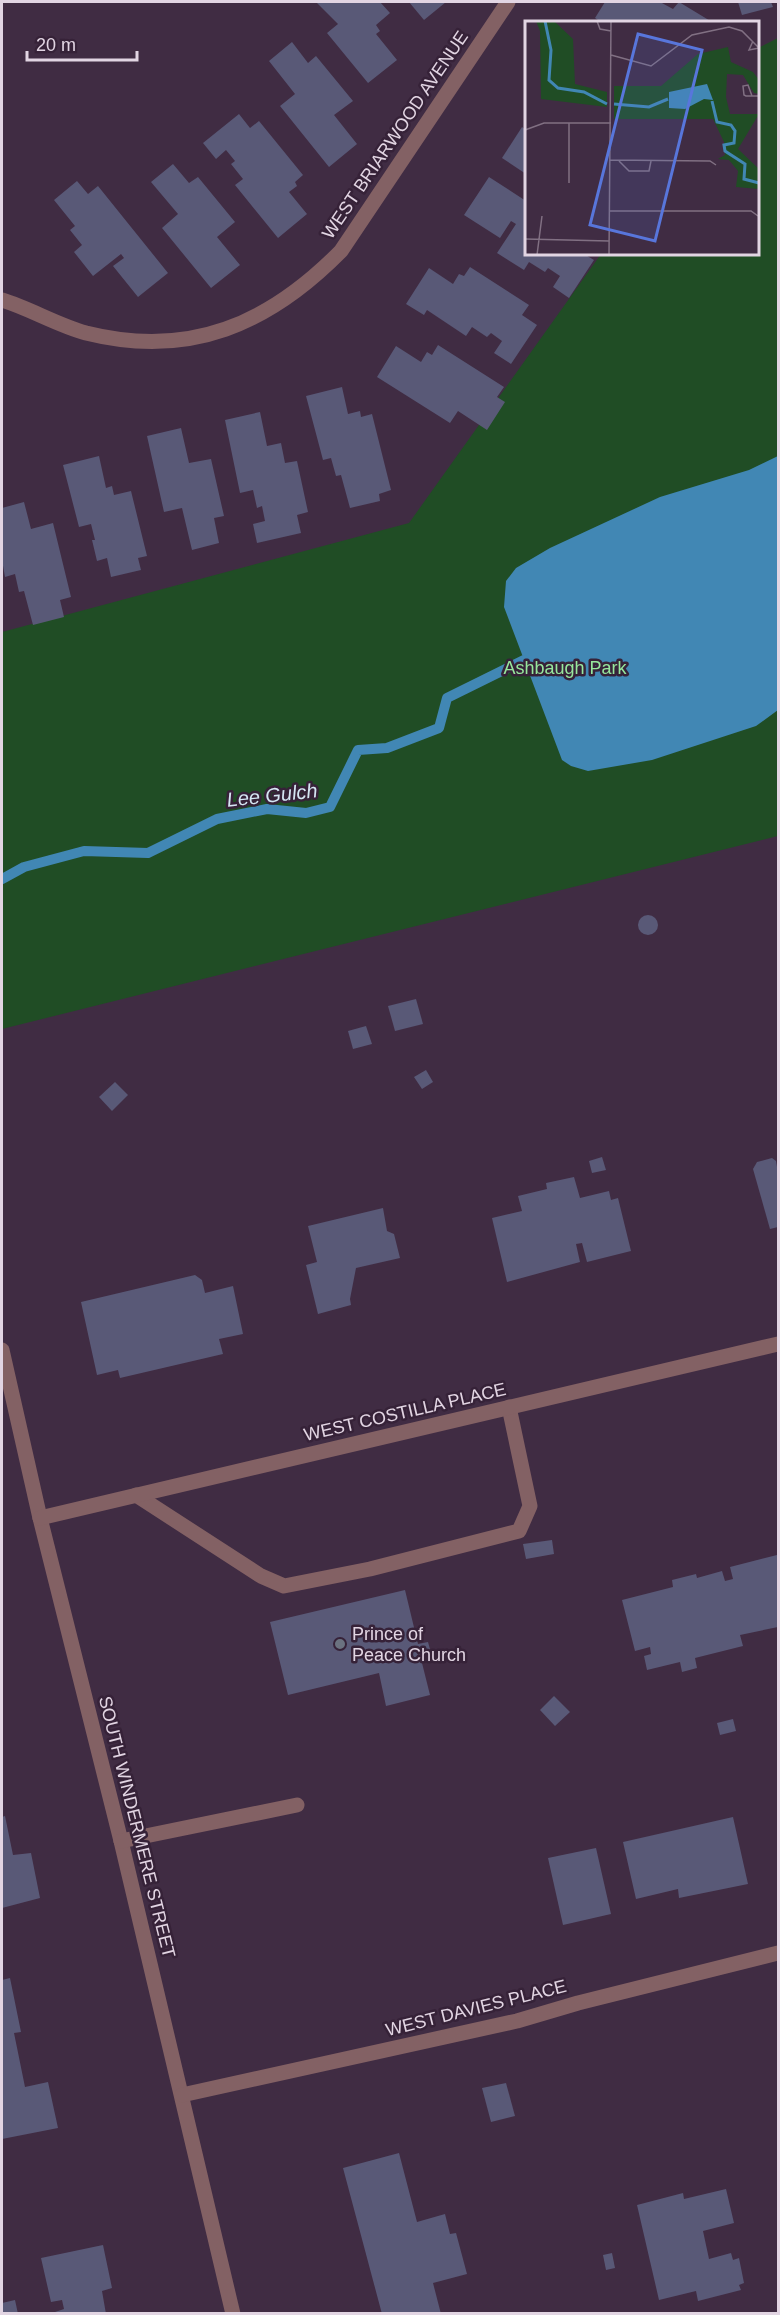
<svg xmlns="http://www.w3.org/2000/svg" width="780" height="2315" viewBox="0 0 780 2315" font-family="Arial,sans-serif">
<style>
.green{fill:#204d25}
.water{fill:#4187b4}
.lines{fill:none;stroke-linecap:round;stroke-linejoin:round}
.stream{stroke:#4187b4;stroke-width:10}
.building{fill:#595977}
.minor{stroke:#836164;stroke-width:15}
.worship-dot{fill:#6b7280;stroke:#362238;stroke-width:2}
.labels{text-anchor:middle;stroke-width:5;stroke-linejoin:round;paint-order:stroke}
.street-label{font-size:18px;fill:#e2d5e3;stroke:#362238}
.park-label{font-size:18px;fill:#97e79d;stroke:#362238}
.poi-label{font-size:18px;fill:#e2d5e3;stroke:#362238;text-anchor:start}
.water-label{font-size:20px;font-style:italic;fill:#d5e6f3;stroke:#362238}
.inset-river{fill:none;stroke:#4187b4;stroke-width:3}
.inset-road{fill:none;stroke:#817083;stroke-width:1.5}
.view{fill:#5876db;fill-opacity:0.15;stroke:#5876db;stroke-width:3}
.inset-edge{fill:none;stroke:#e2d5e3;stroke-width:3}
</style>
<rect width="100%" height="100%" fill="#402c43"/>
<polygon class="green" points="778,38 778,836 2,1029 2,632 409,523 601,254 758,254 758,48"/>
<polygon class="water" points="778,456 778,710 756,726 652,760 588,771 571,766 562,760 504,607 506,581 516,568 550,548 660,497 749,470"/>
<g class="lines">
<polyline class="stream" points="2,879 24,867 84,851 148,853 217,819 267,809 306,813 330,807 358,750 387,748 439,728 447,698 524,660"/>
</g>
<g class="building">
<polygon points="316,2 380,2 390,13 376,25 380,31 376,34 397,60 368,83 327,33 338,24"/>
<polygon points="409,2 446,2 424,20"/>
<polygon points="605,2 660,2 673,9 679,2 712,22 601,22 595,18"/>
<polygon points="738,2 771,2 773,7 742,15"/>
<polygon points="292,42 308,63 316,56 353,101 334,115 357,144 329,167 280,106 295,94 269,61"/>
<polygon points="239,114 250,128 259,121 303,175 295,182 297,186 289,192 307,214 278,238 235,185 243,179 231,164 235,161 226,150 216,159 203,143"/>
<polygon points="522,127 526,130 526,174 502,158"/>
<polygon points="173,164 189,183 198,177 235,222 217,237 240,265 211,288 162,228 178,214 151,182"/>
<polygon points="489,177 526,201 526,254 584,254 594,260 569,298 553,287 560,276 548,268 545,272 529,262 524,270 497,253 516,224 511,221 500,238 464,215"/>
<polygon points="77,181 88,194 98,186 168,273 138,297 113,266 124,258 121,254 93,276 74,252 82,245 70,230 75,226 54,200"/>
<polygon points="470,267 529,305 522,315 537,325 511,364 494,353 502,341 491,333 487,337 472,327 466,336 427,310 424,315 406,304 429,268 453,284 459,274 464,276"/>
<polygon points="438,345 504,387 497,397 505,402 487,430 458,411 450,423 377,377 396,346 421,362 427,352 432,355"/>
<polygon points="342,387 348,414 360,411 361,417 372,414 391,490 379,494 380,501 350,508 341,475 336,476 331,458 323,460 306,396"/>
<polygon points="260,412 267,446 281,443 285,463 297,461 308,512 297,515 301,533 257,543 253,524 265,521 262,506 257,508 253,490 240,493 225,420"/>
<polygon points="181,428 189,463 211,459 224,516 214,518 219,543 192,550 182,508 164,512 147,436"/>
<polygon points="99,456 106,488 112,486 114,495 131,491 147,556 138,558 141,570 111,577 107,558 97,561 92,540 95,540 91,524 79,527 63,465"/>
<polygon points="24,502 31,529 53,523 71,597 60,600 64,617 33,625 24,591 19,592 15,574 5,577 2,560 2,508"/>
<circle cx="648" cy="925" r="10"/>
<polygon points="416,999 423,1024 395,1031 388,1006"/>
<polygon points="366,1026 372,1044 353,1049 348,1031"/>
<polygon points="426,1070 433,1082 422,1089 414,1077"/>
<polygon points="115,1082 128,1095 112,1111 99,1097"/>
<polygon points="602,1157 606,1170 592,1173 589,1161"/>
<polygon points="772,1158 776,1161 778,1173 778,1227 770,1229 753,1169 757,1162"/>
<polygon points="574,1177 580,1198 609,1191 611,1200 618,1198 631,1251 587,1262 582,1243 576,1244 580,1262 507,1282 492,1218 522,1211 518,1196 547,1189 546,1183"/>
<polygon points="383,1208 387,1231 394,1234 400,1258 356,1268 350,1299 351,1305 318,1314 306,1265 317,1262 308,1226"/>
<polygon points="195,1275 202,1280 205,1293 233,1286 243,1334 219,1339 223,1354 120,1378 118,1370 97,1375 81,1302"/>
<polygon points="552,1540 554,1554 526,1559 523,1544"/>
<polygon points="777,1555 778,1627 740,1635 743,1646 695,1658 697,1668 682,1672 680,1662 647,1670 644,1656 651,1654 650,1647 635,1651 622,1600 673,1587 672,1580 696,1574 697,1578 722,1571 725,1581 733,1579 730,1567"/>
<polygon points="405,1590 418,1644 428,1642 431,1653 420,1655 430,1695 386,1706 379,1673 288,1695 270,1622"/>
<polygon points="554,1696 570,1712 555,1726 540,1710"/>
<polygon points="733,1719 736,1731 720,1735 717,1723"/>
<polygon points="5,1816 13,1855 31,1853 40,1898 2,1908 2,1817"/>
<polygon points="733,1817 748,1884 679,1898 678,1889 636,1899 623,1842"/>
<polygon points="596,1848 611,1914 563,1925 548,1858"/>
<polygon points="10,1978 21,2032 14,2033 25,2087 48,2082 58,2128 2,2139 2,1980"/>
<polygon points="506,2083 515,2116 491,2122 482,2088"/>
<polygon points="399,2153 417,2222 445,2214 450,2234 456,2233 467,2274 433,2283 441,2314 382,2314 343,2168"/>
<polygon points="726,2189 734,2223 703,2231 709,2259 731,2253 733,2260 739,2258 744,2283 739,2285 741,2290 698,2301 696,2291 659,2300 637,2205 683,2193 684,2199"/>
<polygon points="103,2245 112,2288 102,2291 106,2314 49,2314 64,2309 62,2300 51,2302 41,2258"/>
<polygon points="612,2253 615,2268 606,2270 603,2255"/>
<polygon points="15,2300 18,2314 2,2314 2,2303"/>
</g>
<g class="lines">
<g class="minor">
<path d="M2,300C31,309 57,325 86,333C190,359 269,324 341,251L508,2"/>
<polyline points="2,1350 40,1518 121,1841 233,2314"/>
<polyline points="136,1495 261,1576 284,1586 370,1569 519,1531 530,1506 509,1407"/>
<polyline points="40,1518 778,1344"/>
<polyline points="121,1841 297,1805"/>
<polyline points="182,2095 517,2021 578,2003 778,1953"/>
</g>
</g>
<circle class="worship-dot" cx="340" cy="1644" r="6"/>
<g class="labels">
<g class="street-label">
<text transform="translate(395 135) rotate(-56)" y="6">WEST BRIARWOOD AVENUE</text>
<text transform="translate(405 1412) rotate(-13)" y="6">WEST COSTILLA PLACE</text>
<text transform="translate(137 1827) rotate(76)" y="6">SOUTH WINDERMERE STREET</text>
<text transform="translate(476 2008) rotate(-14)" y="6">WEST DAVIES PLACE</text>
</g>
<g class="park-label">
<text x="565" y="674">Ashbaugh Park</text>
</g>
<g class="poi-label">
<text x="352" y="1640">Prince of<tspan x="352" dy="21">Peace Church</tspan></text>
</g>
<g class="water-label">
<text transform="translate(272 795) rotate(-6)" y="7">Lee Gulch</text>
</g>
</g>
<g transform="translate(525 21)">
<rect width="234" height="234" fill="#402c43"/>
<path d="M11,0H29L48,18L50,63L82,71V86L16,78L15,10ZM203,26L206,41L228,51L234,59V73L229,72L218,54L202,53L201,76L205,93H234L213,128L234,148V168L211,166L213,150L204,139L193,138L200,134L199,121L188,98H89V65H136L173,33Z" fill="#204d25"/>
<path d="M182,63L188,79L179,78L160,88L144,87V71Z" fill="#4187b4"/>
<path class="inset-river" d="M20,0L26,29L24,59L33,67L59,71L82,83M187,80L192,101L206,104L210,110L209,122L199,124L200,130L220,143L219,158L234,162M89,83L124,86L143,78"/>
<path class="inset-road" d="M72,0L75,8L86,10M228,20L224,29L234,27M86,34L126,45L167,14L204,6L217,10L234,27M227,75L223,64L218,65L219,74L221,75H234M0,109L19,102H86M85,139L185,140L191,144M94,140L104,150H124L126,140M44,162V102M85,190H226L233,195M0,218L84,220M12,234L17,195M84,234L86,0"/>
<path class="view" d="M113,13L177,29L130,220L65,204Z"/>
<rect width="234" height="234" class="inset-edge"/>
</g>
<rect width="780" height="2315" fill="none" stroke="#e2d5e3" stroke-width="6"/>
<path d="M27 51v9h110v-9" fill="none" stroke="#e2d5e3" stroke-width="3"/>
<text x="36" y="51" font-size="18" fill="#e2d5e3" stroke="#362238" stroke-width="4.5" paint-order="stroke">20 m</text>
</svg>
